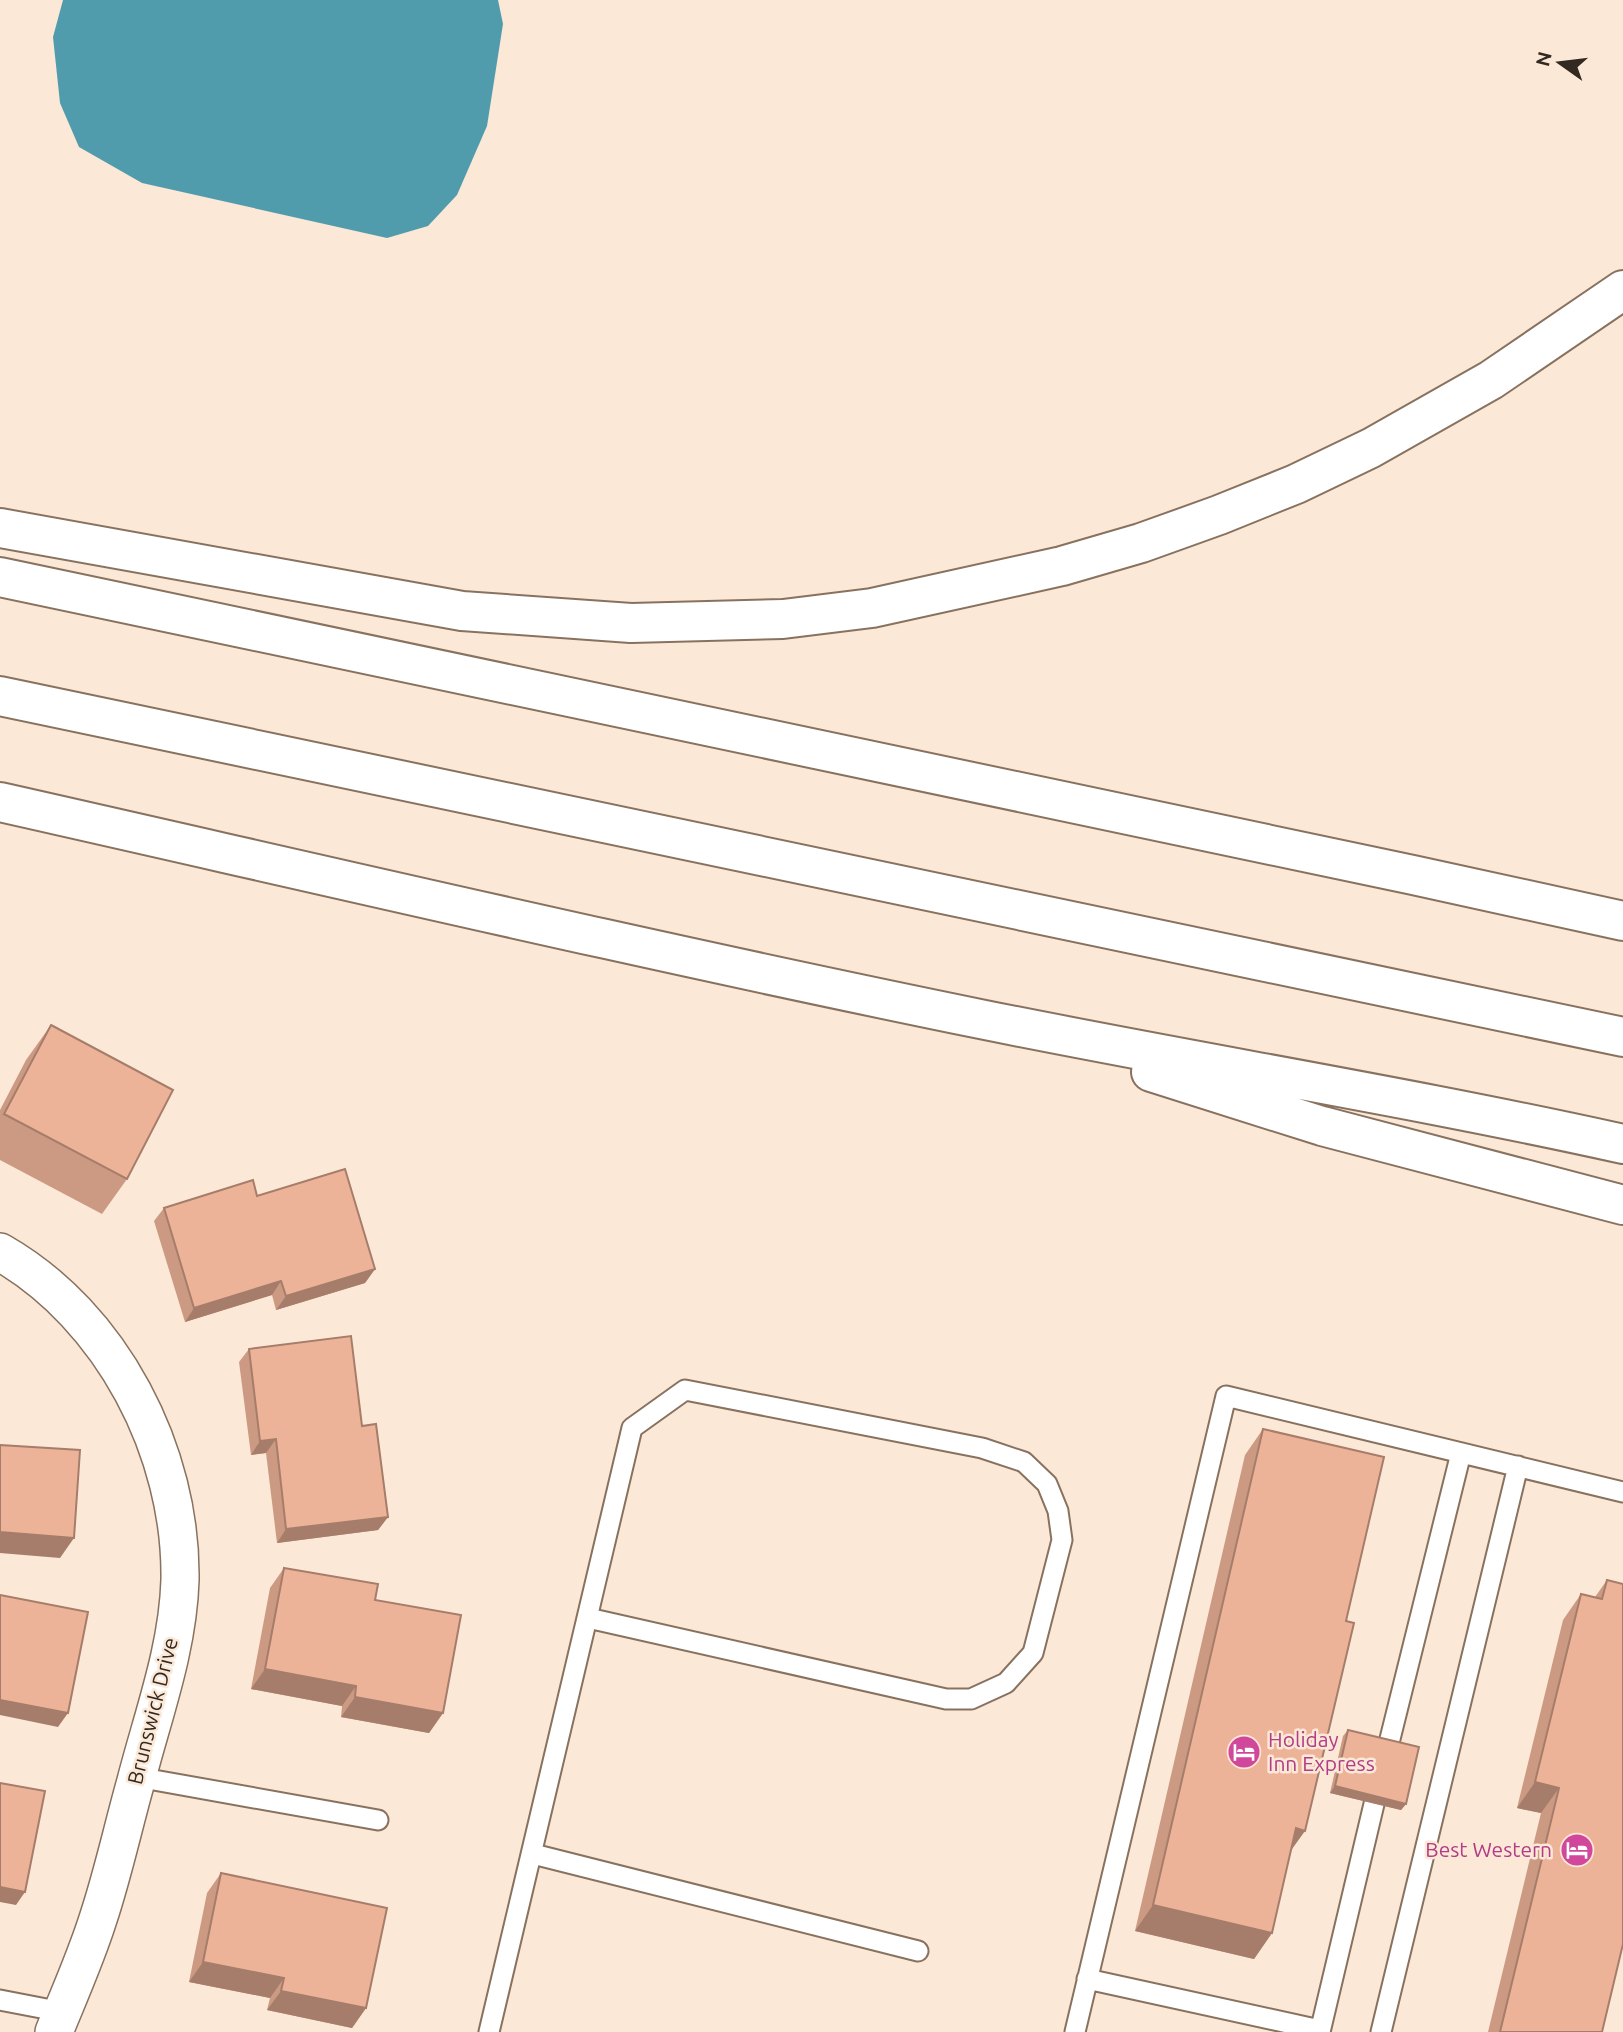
<svg xmlns="http://www.w3.org/2000/svg" width="1623" height="2032" font-family="Ubuntu,sans-serif">
<rect width="100%" height="100%" fill="#fce8d7"/>
<!-- water -->
<path fill="#519cac" d="M 63,0 L 498,0 L 503,24 L 487,126 L 457,195 L 428,226 L 387,238 L 142,183 L 79,147 L 60,103 L 53,37 Z"/>
<g fill="none" stroke-linecap="round" stroke-linejoin="round">
<defs>
<path id="lane" d="M 1388,1747 L 1461,1453
M 137,1777 L 378,1820
M 533,1854 L 918,1951
M 1087,1979 L 1320,2030
M 0,2000 L 62,2012
M 489,2032 L 632,1428 L 685,1390 L 982,1448 L 1024,1462 L 1047,1484 L 1058,1511 L 1062,1540 L 1033,1653 L 1006,1683 L 971,1699 L 946,1699 L 588,1618
M 1075,2032 L 1226,1396 L 1623,1492
M 1320,2032 L 1374,1804
M 1381,2032 L 1518,1466"/>
<path id="street" d="M 0,1252 C 112,1316 182,1452 180,1580 C 178,1649 153,1715 136,1781 C 123,1827 113,1874 98,1919 C 86,1957 69,1995 54,2032"/>
<path id="highway" d="M 0,528 L 462,611 L 631,623 L 783,619 L 872,608 L 1062,566 L 1141,543 L 1219,515 L 1296,484 L 1371,448 L 1491,380 L 1623,290
M 0,577 L 1413,875 L 1623,921
M 0,696 L 1623,1037
M 0,802 C 328,876 656,953 985,1020 C 1197,1063 1411,1097 1623,1144
M 1151,1072 L 1322,1126 L 1623,1205"/>
</defs>
<!-- lane casing -->
<use href="#lane" stroke="#88725f" stroke-width="23"/>
<!-- street casing -->
<use href="#street" stroke="#88725f" stroke-width="40"/>
<!-- highway casing -->
<use href="#highway" stroke="#88725f" stroke-width="42"/>
<!-- lane -->
<use href="#lane" stroke="#fff" stroke-width="19"/>
<!-- street -->
<use href="#street" stroke="#fff" stroke-width="37"/>
<!-- highway -->
<use href="#highway" stroke="#fff" stroke-width="38"/>
</g>
<!-- wall -->
<path fill="#cc9a83" d="M 51,1025 L 127,1179 L 102,1214 L 0,1160 L 0,1110 L 26,1060 Z
M 257,1196 L 375,1269 L 365,1283 L 276,1310 L 272,1295 L 185,1322 L 154,1221 L 164,1208 Z
M 249,1349 L 362,1426 L 388,1517 L 378,1530 L 277,1543 L 266,1453 L 251,1455 L 239,1362 Z
M 1263,1429 L 1291,1852 L 1272,1933 L 1254,1959 L 1135,1931 L 1245,1455 Z
M 284,1568 L 375,1600 L 443,1713 L 429,1733 L 341,1717 L 342,1706 L 251,1689 L 270,1588 Z
M 1607,1580 L 1602,2032 L 1488,2032 L 1541,1813 L 1517,1808 L 1563,1620 L 1581,1594 L 1595,1597 Z
M 1348,1730 L 1406,1804 L 1401,1810 L 1330,1793 L 1343,1736 Z
M 221,1873 L 366,2008 L 352,2028 L 267,2010 L 270,1998 L 189,1982 L 207,1893 Z"/>
<!-- shaded-wall -->
<path fill="#a67d6a" d="M 375,1269 L 365,1283 L 276,1310 L 286,1296 Z
M 281,1281 L 272,1295 L 185,1322 L 194,1308 Z
M 276,1439 L 266,1453 L 251,1455 L 260,1441 Z
M 388,1517 L 378,1530 L 277,1543 L 286,1529 Z
M 0,1532 L 74,1538 L 60,1558 L 0,1553 Z
M 265,1669 L 356,1686 L 342,1706 L 251,1689 Z
M 355,1697 L 443,1713 L 429,1733 L 341,1717 Z
M 0,1700 L 68,1713 L 58,1727 L 0,1715 Z
M 1535,1782 L 1559,1788 L 1541,1813 L 1517,1808 Z
M 1335,1786 L 1406,1804 L 1401,1810 L 1330,1793 Z
M 1296,1828 L 1305,1831 L 1287,1856 Z
M 0,1887 L 25,1892 L 16,1905 L 0,1902 Z
M 1153,1905 L 1272,1933 L 1254,1959 L 1135,1931 Z
M 203,1962 L 284,1978 L 270,1998 L 189,1982 Z
M 281,1991 L 366,2008 L 352,2028 L 267,2010 Z"/>
<!-- building -->
<path fill="#edb398" stroke="#a67d6a" stroke-width="2" d="M 51,1025 L 173,1090 L 127,1179 L 4,1114 Z
M 345,1169 L 375,1269 L 286,1296 L 281,1281 L 194,1308 L 164,1208 L 253,1180 L 257,1196 Z
M 351,1336 L 362,1426 L 376,1424 L 388,1517 L 286,1529 L 276,1439 L 260,1441 L 249,1349 Z
M 1263,1429 L 1384,1457 L 1346,1621 L 1354,1623 L 1305,1831 L 1296,1828 L 1272,1933 L 1153,1905 Z
M 0,1445 L 80,1450 L 74,1538 L 0,1532 Z
M 284,1568 L 378,1584 L 375,1600 L 461,1615 L 443,1713 L 355,1697 L 356,1686 L 265,1669 Z
M 1607,1580 L 1623,1584 L 1623,1944 L 1602,2032 L 1500,2032 L 1559,1788 L 1535,1782 L 1581,1594 L 1602,1599 Z
M 0,1595 L 88,1612 L 68,1713 L 0,1700 Z
M 1348,1730 L 1419,1747 L 1406,1804 L 1335,1786 Z
M 0,1783 L 45,1791 L 25,1892 L 0,1887 Z
M 221,1873 L 387,1908 L 366,2008 L 281,1991 L 284,1978 L 203,1962 Z"/>
<!-- icons -->
<defs>
<symbol id="hotel-disc" viewBox="-11 -11 22 22"><circle r="9.5" fill="#d1479c" stroke="#fce8d7"/><path d="M-6-4.5h1.5V1H6V5H4.5V3h-9V5H-6ZM-4 0a1.8 1.8 0 1 1 3.6 0ZM.5 0V-2.5h3Q6-2.5 6 0Z" fill="#fff"/></symbol>
</defs>
<g fill-rule="evenodd">
<use href="#hotel-disc" x="1225" y="1733" width="38" height="38"/>
<use href="#hotel-disc" x="1558" y="1831" width="38" height="38"/>
</g>
<g text-anchor="middle" stroke-width="5" stroke-linejoin="round" paint-order="stroke">
<!-- street labels -->
<g font-size="21" fill="#322920" stroke="#fce8d7">
<text transform="translate(153 1711) rotate(-76)" y="7">Brunswick Drive</text>
</g>
<!-- hotel labels -->
<g font-size="21" fill="#b23c85" stroke="#fce8d7" text-anchor="start">
<text x="1268" y="1747">Holiday<tspan x="1268" dy="24">Inn Express</tspan></text>
<text x="1552" y="1857" text-anchor="end">Best Western</text>
</g>
</g>
<!-- north arrow -->
<g transform="translate(1560 63) rotate(284)" stroke="#fce8d7" stroke-width="5" paint-order="stroke">
<path d="M0-5L12 26L0 18L-12 26Z" fill="#322920"/>
<text y="-10" font-size="19" font-weight="bold" text-anchor="middle" fill="#322920">N</text>
</g>
</svg>
